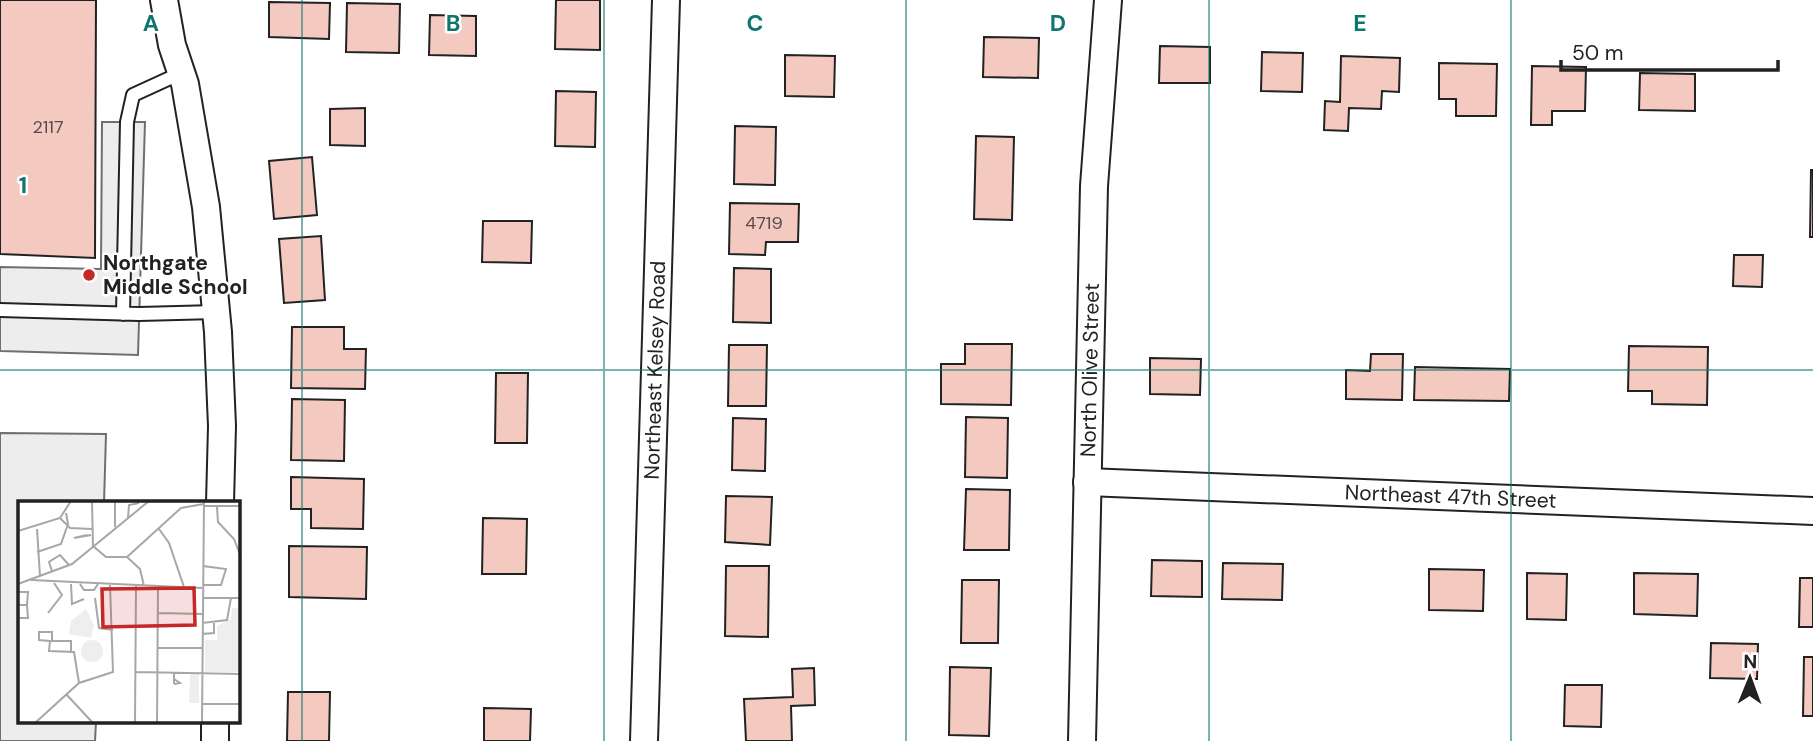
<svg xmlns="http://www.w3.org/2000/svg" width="1813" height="741" font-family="'DM Sans',sans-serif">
<rect width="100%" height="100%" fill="#fff"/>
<!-- parking -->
<path fill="#ededed" stroke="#6f6f6f" stroke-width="2" d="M 102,122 L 145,122 L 138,355 L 0,351 L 0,267 L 101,269 Z
M 0,433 L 106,434 L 104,503 L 19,503 L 19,722 L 96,722 L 95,741 L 0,741 Z"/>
<!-- building -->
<path fill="#f3c9c0" stroke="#222" stroke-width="2" d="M 0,0 L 96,0 L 95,258 L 0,254 Z
M 556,0 L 600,0 L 600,50 L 555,49 Z
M 269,2 L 330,3 L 329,39 L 269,37 Z
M 347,3 L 400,4 L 399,53 L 346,52 Z
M 430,15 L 476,16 L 476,56 L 429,55 Z
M 984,37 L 1039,38 L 1038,78 L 983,77 Z
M 1160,46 L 1210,47 L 1210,83 L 1159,83 Z
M 1262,52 L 1303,53 L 1302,92 L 1261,91 Z
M 785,55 L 835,56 L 834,97 L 785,96 Z
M 1341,56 L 1400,58 L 1399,92 L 1382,91 L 1381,109 L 1349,108 L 1348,131 L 1324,130 L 1325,101 L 1340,102 Z
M 1439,63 L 1497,64 L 1496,116 L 1456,116 L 1456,99 L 1439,99 Z
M 1532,66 L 1586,67 L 1585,111 L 1552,111 L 1552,125 L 1531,125 Z
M 1640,73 L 1695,74 L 1695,111 L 1639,110 Z
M 556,91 L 596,92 L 595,147 L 555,146 Z
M 365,108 L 365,146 L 330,145 L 330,109 Z
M 735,126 L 776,127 L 775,185 L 734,184 Z
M 976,136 L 1014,137 L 1012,220 L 974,219 Z
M 312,157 L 317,215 L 274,219 L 269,161 Z
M 1811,170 L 1813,170 L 1813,237 L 1810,237 Z
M 730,203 L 799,204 L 798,242 L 766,242 L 765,255 L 729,254 Z
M 483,221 L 532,221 L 531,263 L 482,262 Z
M 321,236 L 325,300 L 284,303 L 279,239 Z
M 1734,255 L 1763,255 L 1762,287 L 1733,286 Z
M 734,268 L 771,269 L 771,323 L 733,322 Z
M 292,327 L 344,327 L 344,349 L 366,349 L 365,389 L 291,388 Z
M 965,344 L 1012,344 L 1011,405 L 941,404 L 941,364 L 965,364 Z
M 729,345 L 767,345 L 766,406 L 728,406 Z
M 1629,346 L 1708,347 L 1707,405 L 1652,404 L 1652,391 L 1628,391 Z
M 1371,354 L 1403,354 L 1402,400 L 1346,399 L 1346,370 L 1370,371 Z
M 1150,358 L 1201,359 L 1200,395 L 1150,394 Z
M 1415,367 L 1510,369 L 1509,401 L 1414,400 Z
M 496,373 L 528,373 L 527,443 L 495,443 Z
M 292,399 L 345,400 L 344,461 L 291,460 Z
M 966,417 L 1008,418 L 1007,478 L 965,477 Z
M 733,418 L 766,419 L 765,471 L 732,470 Z
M 291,477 L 364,479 L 363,529 L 311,528 L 311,509 L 291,509 Z
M 966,489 L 1010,490 L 1009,550 L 964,550 Z
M 726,496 L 772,497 L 770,545 L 725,542 Z
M 483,518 L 527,519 L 526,574 L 482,574 Z
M 289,546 L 367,547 L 366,599 L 289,597 Z
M 1152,560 L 1202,561 L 1202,597 L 1151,596 Z
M 1223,563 L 1283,564 L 1282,600 L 1222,599 Z
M 726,566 L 769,566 L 768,637 L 725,636 Z
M 1429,569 L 1484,570 L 1483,611 L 1429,610 Z
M 1527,573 L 1567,574 L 1566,620 L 1527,619 Z
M 1634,573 L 1698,574 L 1697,616 L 1634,614 Z
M 1800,578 L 1813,578 L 1813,627 L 1799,627 Z
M 962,580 L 999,580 L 998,643 L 961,643 Z
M 1711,643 L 1758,644 L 1757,679 L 1710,678 Z
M 1804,657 L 1813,657 L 1813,716 L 1803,716 Z
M 950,667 L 991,668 L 989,736 L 949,735 Z
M 814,668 L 815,705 L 791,706 L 792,741 L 746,741 L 744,699 L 793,697 L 792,669 Z
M 1565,685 L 1602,685 L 1601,727 L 1564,726 Z
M 288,692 L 330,692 L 329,741 L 287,741 Z
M 484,708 L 531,709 L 530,741 L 484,741 Z"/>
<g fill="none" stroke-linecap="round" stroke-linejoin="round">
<defs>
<path id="service" d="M 0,310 L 139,314 L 216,312
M 123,314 L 127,122 L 133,95 L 181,73"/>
<g id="minor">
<path d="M 164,0 L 172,45 L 185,84 L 206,207 L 218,332 L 222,426 L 220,503"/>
<path id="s1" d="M 1087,482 L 1813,511"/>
<path d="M 215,741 L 215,722"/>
<path id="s2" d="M 644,741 L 666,0"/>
<path id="s3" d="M 1082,741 L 1094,186 L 1108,0"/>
</g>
</defs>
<!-- service casing -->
<use href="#service" stroke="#222" stroke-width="16"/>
<!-- minor casing -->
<use href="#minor" stroke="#222" stroke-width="30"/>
<!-- service -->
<use href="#service" stroke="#fff" stroke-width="12"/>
<!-- minor -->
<use href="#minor" stroke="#fff" stroke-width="26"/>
</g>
<!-- grid -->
<path fill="none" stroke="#0f766e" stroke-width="2" stroke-opacity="0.55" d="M 302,0 L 302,741M 604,0 L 604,741M 906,0 L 906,741M 1209,0 L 1209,741M 1511,0 L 1511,741M 0,370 L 1813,370"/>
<!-- markers -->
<circle fill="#c62828" stroke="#fff" stroke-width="2.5" cx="89" cy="275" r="7"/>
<g text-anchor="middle" stroke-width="5" stroke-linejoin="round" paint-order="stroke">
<!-- number labels -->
<g font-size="18" fill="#564c4a">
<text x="48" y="133">2117</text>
<text x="764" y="229">4719</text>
</g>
<!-- poi labels -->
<g font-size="21" font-weight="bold" fill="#222" stroke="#fff" text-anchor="start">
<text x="103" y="270">Northgate<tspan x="103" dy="24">Middle School</tspan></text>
</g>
<!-- street labels -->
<g font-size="21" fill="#222" stroke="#fff">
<text dy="7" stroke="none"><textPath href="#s2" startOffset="371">Northeast Kelsey Road</textPath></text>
<text dy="7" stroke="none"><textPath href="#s3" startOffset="371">North Olive Street</textPath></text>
<text dy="7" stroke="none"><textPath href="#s1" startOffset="364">Northeast 47th Street</textPath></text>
</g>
</g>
<!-- overview -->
<g transform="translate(18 501)">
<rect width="222" height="222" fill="#fff"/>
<path d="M 214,107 L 222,107 L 222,171 L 187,171 L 187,139 L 199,139 L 199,125 L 213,118 ZM 68,108 L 76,124 L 73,137 L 51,133 L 53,120 ZM63 150a11 11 0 1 1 22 0a11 11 0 1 1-22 0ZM 172,173 L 181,173 L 181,202 L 171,202 Z" fill="#eee"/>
<path fill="none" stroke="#a7a7a7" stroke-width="2" d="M 74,0 L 75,45 L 88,56 L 109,56 L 122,68 L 126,85M 97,0 L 97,26M 186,5 L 223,5M 199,6 L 200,21 L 216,38 L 223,56M 42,17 L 52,27 L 74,28M 110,17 L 111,4 L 121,2M 19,28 L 22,75M 141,28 L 151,42 L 166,86M 0,30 L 42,17 L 53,0M 69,34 L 56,37 L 73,34M 19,51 L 43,43 L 50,23 L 48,12M 109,56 L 163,7 L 186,3M 185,65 L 208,68 L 203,84 L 186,84M 34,70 L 31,61 L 42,54 L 51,64M 13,79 L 184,87M 0,83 L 54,63 L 131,0M 53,83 L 54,103 L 66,98M 62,83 L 66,89 L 76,89 L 80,83M 0,91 L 10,91 L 9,104 L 0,104M 77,97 L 81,127 L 95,129M 185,97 L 223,97M 30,112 L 44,94 L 36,82M 140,112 L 184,113M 0,117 L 10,117 L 9,104M 184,122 L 209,119 L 213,97M 184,133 L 196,132 L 196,122M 32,140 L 21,139 L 21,131 L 34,131 L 34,140M 140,147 L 184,147M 53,151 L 53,140 L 32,140 L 31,150 L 56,151 L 61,182M 117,171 L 223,173M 156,172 L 156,182 L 157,183 L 162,182 L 156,178M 48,193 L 75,222M 184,203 L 223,203M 17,222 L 61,182 L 95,171 L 92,84M 117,222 L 118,84M 139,222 L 140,85M 184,222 L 186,0"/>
<path fill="#c62828" fill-opacity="0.15" stroke="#c62828" stroke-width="3.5" d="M 176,87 L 177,124 L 85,126 L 84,88 Z"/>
<rect width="222" height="222" fill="none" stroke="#222" stroke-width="3.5"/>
</g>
<g font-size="23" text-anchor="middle" font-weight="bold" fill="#0f766e" stroke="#fff" stroke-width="5" stroke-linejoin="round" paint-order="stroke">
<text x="151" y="31">A</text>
<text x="453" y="31">B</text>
<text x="755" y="31">C</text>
<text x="1058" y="31">D</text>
<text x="1360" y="31">E</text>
<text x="23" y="193">1</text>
</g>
<!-- north arrow -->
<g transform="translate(1750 678) rotate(1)" stroke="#ffffff" stroke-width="5" paint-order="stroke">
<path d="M0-5L12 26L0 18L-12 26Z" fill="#222222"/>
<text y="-10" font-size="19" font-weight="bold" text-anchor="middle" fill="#222222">N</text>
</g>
<!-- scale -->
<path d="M1561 60v10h217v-10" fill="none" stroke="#222222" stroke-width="3.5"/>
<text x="1572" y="60" font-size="21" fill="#222222" stroke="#ffffff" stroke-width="5" paint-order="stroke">50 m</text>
</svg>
